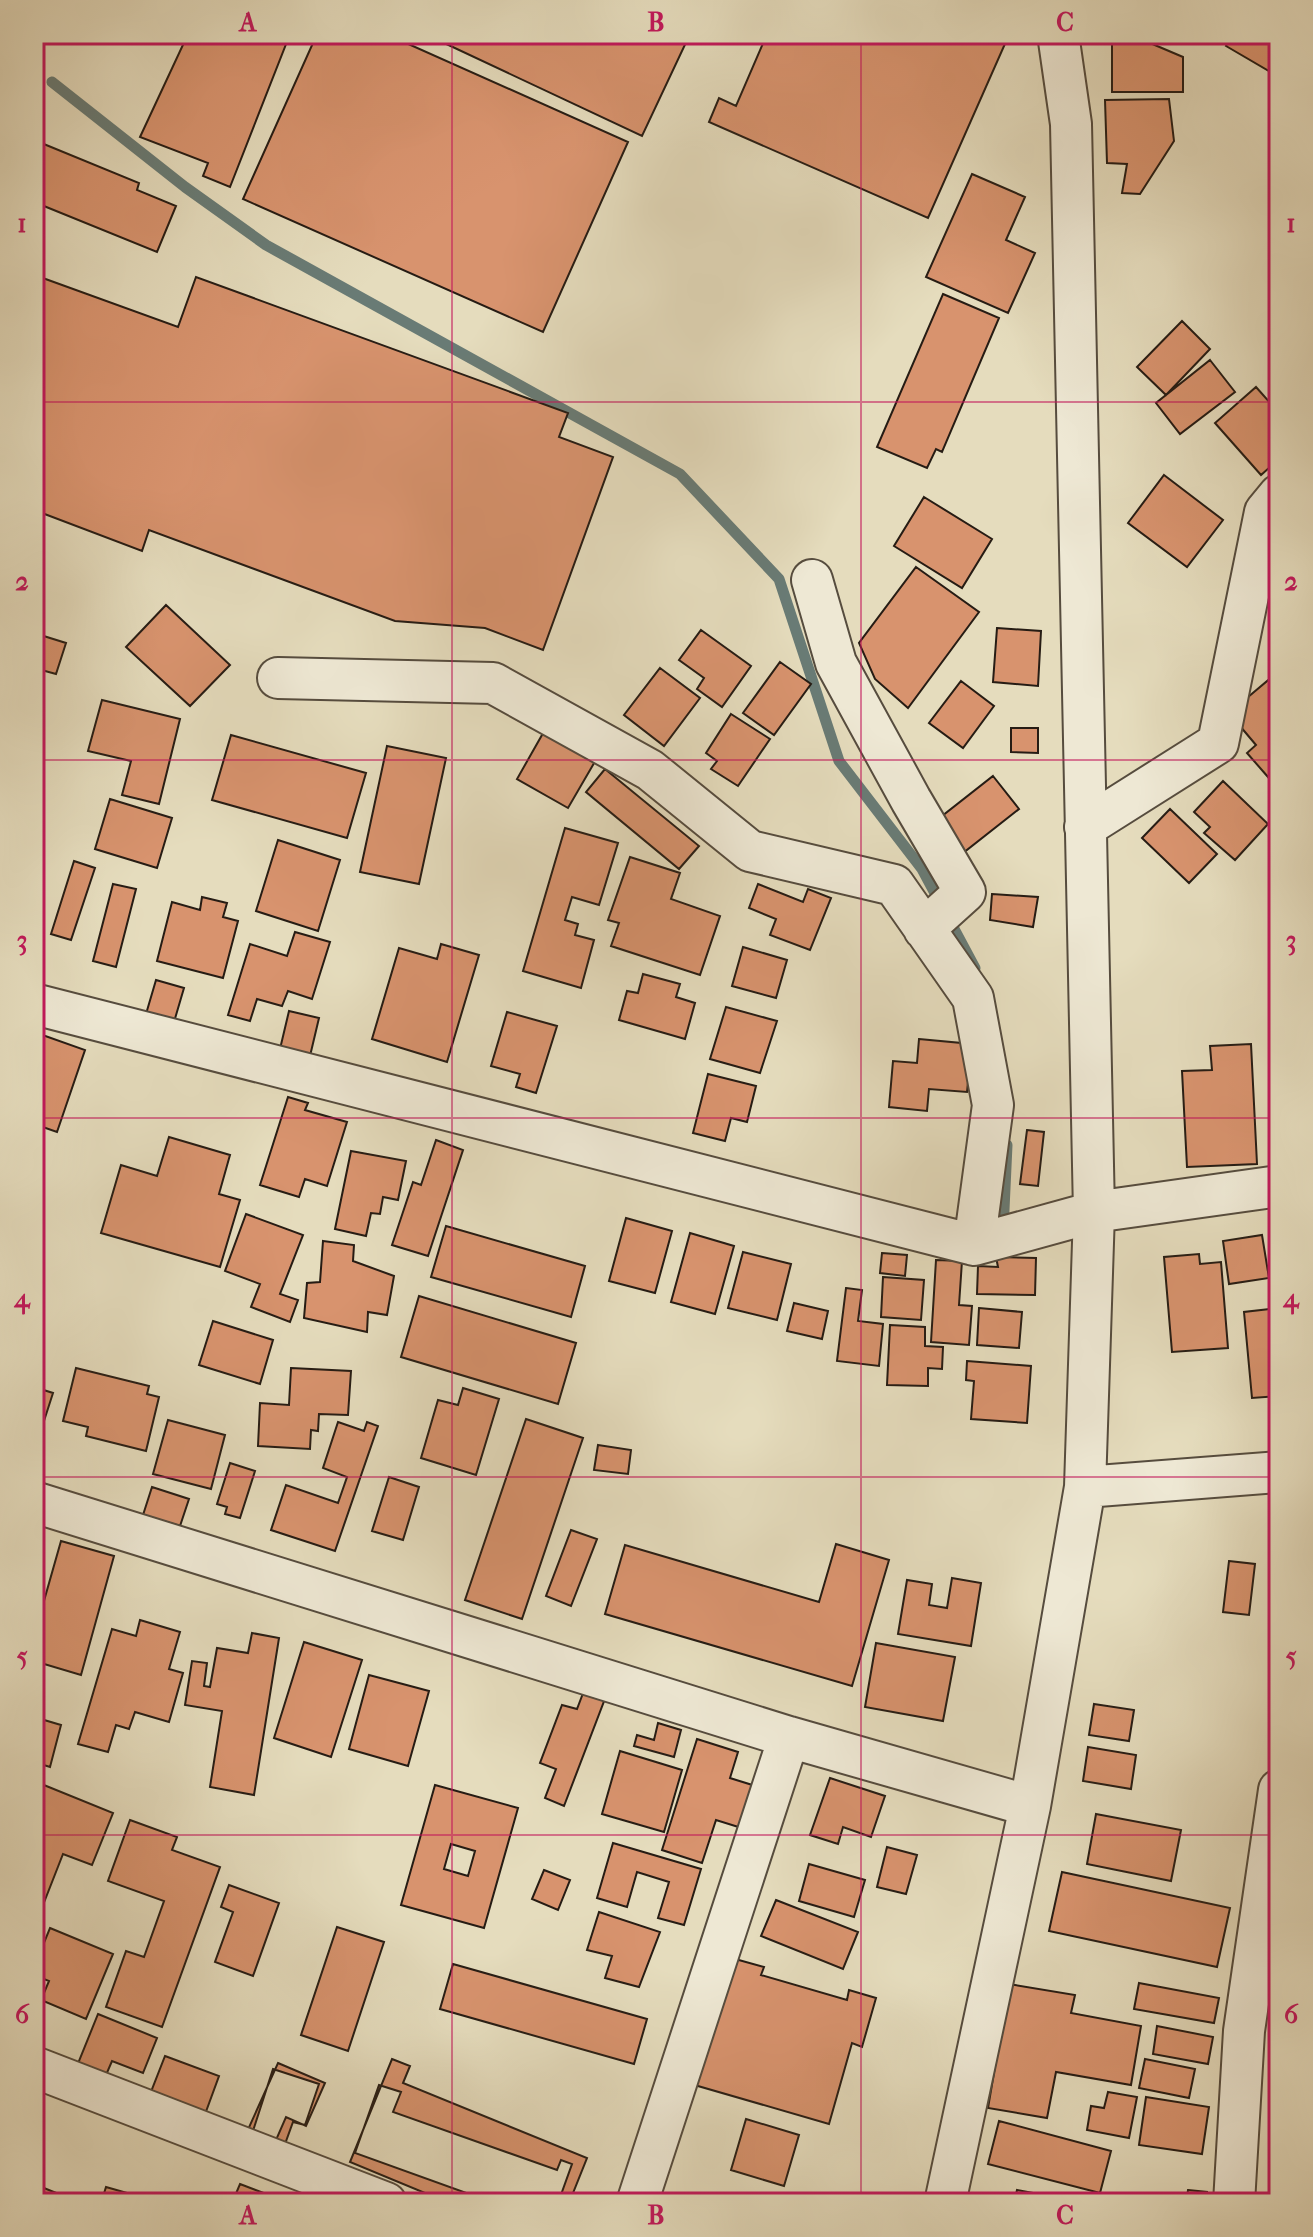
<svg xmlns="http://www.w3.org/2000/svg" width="1313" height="2237" font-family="'IM FELL French Canon',serif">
<rect width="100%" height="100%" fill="#e5dcbd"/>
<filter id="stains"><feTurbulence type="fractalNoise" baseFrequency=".0025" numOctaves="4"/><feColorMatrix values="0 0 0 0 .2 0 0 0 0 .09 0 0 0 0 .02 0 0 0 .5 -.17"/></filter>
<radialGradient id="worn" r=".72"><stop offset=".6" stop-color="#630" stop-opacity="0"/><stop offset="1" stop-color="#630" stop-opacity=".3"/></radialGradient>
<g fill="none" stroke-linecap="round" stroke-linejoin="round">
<!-- stream -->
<path stroke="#697b75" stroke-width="11" d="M 52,82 L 185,187 L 266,245 L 680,474 L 779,579 L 839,761 L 922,869 L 975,968
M 1003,1231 L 1007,1145"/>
</g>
<!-- building -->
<path fill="#d8936e" stroke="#261c14" stroke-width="2" fill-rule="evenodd" d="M 188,34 L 290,34 L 230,187 L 203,176 L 208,163 L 140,137 Z
M 317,34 L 386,34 L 628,142 L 543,332 L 243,199 Z
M 425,34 L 690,34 L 642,136 Z
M 767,34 L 1001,34 L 1008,37 L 928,218 L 709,122 L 719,98 L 736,106 Z
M 1233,34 L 1279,34 L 1279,77 L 1226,46 Z
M 1143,40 L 1183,57 L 1183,92 L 1112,92 L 1112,41 Z
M 1169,99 L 1174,141 L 1140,194 L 1122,193 L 1127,164 L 1107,163 L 1105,100 Z
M 34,140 L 139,183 L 137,190 L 176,206 L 157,252 L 34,202 Z
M 972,174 L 1025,197 L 1006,240 L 1035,253 L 1008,313 L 926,277 Z
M 40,277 L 178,327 L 196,277 L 568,413 L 559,437 L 613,457 L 543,650 L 485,628 L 395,621 L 149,530 L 142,551 L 34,510 L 34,294 Z
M 943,294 L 999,318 L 942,452 L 936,449 L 927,468 L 877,447 Z
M 1182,321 L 1210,349 L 1166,395 L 1137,367 Z
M 1210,360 L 1235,392 L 1180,434 L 1156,403 Z
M 1256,387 L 1279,413 L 1279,459 L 1261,475 L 1215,423 Z
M 1164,475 L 1223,520 L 1187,567 L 1128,523 Z
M 924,497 L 992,539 L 962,588 L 894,546 Z
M 916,567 L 979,612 L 908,708 L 875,679 L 859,643 Z
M 166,605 L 230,665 L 190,706 L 126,647 Z
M 997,628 L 1041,631 L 1038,686 L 993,682 Z
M 701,630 L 751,666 L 722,707 L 697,689 L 704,678 L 679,660 Z
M 34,633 L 66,643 L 56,674 L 34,668 Z
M 780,662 L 811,684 L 774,735 L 743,713 Z
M 660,668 L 700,698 L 664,746 L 624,715 Z
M 1279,671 L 1279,768 L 1268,777 L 1247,753 L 1256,745 L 1229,713 Z
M 961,681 L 994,706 L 963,748 L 929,723 Z
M 102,700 L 180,719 L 159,804 L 122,795 L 131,761 L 88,751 Z
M 731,714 L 770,739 L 738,786 L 711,769 L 717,761 L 706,753 Z
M 546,728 L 597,758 L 568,808 L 517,779 Z
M 1011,728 L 1038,728 L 1038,753 L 1011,752 Z
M 231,735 L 366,773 L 347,838 L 212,800 Z
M 387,746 L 446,758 L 419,884 L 360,872 Z
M 605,769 L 699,846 L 679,869 L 586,792 Z
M 993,776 L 1019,809 L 963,853 L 937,820 Z
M 1223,781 L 1268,824 L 1235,860 L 1204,833 L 1210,827 L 1194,812 Z
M 110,799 L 172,818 L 157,868 L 95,849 Z
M 1170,809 L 1217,854 L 1189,883 L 1142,838 Z
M 565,828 L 618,843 L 599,905 L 572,897 L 565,920 L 578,924 L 575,935 L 594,940 L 581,988 L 523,971 Z
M 278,840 L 340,860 L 318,931 L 256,911 Z
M 630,857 L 680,873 L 671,899 L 720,916 L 700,975 L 611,946 L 619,923 L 608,920 Z
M 74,861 L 95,868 L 71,940 L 51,934 Z
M 113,884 L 136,889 L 116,967 L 93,961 Z
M 758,884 L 803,902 L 808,889 L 831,898 L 810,950 L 770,935 L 776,919 L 749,908 Z
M 992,894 L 1038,897 L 1033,927 L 990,920 Z
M 202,897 L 227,903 L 223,917 L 238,921 L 223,978 L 157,961 L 172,902 L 200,910 Z
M 295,932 L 330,942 L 312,999 L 288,991 L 282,1006 L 257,999 L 250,1021 L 228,1015 L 250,944 L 287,956 Z
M 441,944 L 479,955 L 447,1062 L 372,1039 L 399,948 L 437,959 Z
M 743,947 L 787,960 L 776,998 L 732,986 Z
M 643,974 L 680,984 L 676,997 L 695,1003 L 685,1039 L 619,1020 L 627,991 L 638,993 Z
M 156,980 L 184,988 L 174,1022 L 146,1014 Z
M 726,1007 L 777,1021 L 760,1073 L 710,1059 Z
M 289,1011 L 319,1018 L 310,1056 L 280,1049 Z
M 507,1012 L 557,1026 L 536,1093 L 516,1087 L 520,1074 L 491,1066 Z
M 34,1032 L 85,1050 L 57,1132 L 34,1124 Z
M 919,1039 L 972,1044 L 967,1092 L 929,1089 L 927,1111 L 889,1107 L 893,1061 L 917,1063 Z
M 1251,1044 L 1257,1164 L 1187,1167 L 1182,1071 L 1212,1070 L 1210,1046 Z
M 708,1074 L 756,1086 L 747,1122 L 731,1118 L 725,1141 L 693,1133 Z
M 288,1097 L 308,1103 L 305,1110 L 347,1122 L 327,1186 L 305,1179 L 299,1197 L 260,1185 Z
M 1027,1130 L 1044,1132 L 1038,1186 L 1020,1184 Z
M 169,1137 L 230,1155 L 219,1194 L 240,1200 L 220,1267 L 101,1233 L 121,1165 L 157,1176 Z
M 436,1140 L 463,1150 L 428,1256 L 392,1245 L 413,1182 L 421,1185 Z
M 351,1151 L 406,1161 L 398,1200 L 383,1197 L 380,1214 L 371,1213 L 366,1236 L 335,1229 Z
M 246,1214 L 303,1235 L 280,1294 L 298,1300 L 290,1322 L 251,1307 L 260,1284 L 225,1271 Z
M 626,1218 L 672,1231 L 655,1293 L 609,1281 Z
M 446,1226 L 585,1266 L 571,1317 L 431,1277 Z
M 690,1233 L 734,1246 L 715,1314 L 671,1302 Z
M 1262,1235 L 1269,1278 L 1229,1284 L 1223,1241 Z
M 323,1241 L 354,1245 L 353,1261 L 394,1276 L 387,1315 L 368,1312 L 367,1332 L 304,1318 L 307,1283 L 320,1282 Z
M 743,1252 L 791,1264 L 777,1320 L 728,1308 Z
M 882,1253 L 907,1255 L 905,1276 L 880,1273 Z
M 1199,1254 L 1200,1264 L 1221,1262 L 1228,1348 L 1172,1352 L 1164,1257 Z
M 996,1257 L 1036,1258 L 1035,1295 L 977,1294 L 978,1266 L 998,1267 Z
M 936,1260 L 962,1261 L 959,1305 L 972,1306 L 969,1345 L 931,1342 Z
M 883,1277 L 924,1280 L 921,1320 L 881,1317 Z
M 846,1288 L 862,1290 L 858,1321 L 883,1324 L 879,1366 L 837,1361 Z
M 419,1296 L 576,1343 L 558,1404 L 401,1357 Z
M 794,1303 L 828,1311 L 822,1339 L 787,1331 Z
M 979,1308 L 1022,1312 L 1019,1348 L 977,1345 Z
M 1279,1308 L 1279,1396 L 1252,1398 L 1244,1312 Z
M 213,1321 L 273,1340 L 260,1384 L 199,1365 Z
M 890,1325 L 925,1327 L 925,1346 L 943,1347 L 942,1369 L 928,1368 L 928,1386 L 887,1385 Z
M 967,1361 L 1031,1366 L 1027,1423 L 971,1419 L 974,1381 L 966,1380 Z
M 76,1368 L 149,1386 L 147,1394 L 159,1397 L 146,1451 L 86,1436 L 88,1427 L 63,1421 Z
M 291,1368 L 351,1371 L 348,1415 L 319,1414 L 318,1431 L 311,1430 L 310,1449 L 258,1446 L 260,1403 L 289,1405 Z
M 34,1387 L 53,1393 L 43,1424 L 34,1421 Z
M 463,1388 L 499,1399 L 476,1475 L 421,1458 L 438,1400 L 458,1405 Z
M 526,1419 L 583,1438 L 522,1619 L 465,1600 Z
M 168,1420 L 225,1435 L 211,1489 L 153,1474 Z
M 338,1422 L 364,1431 L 367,1422 L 378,1426 L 335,1551 L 271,1530 L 286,1485 L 338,1503 L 347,1477 L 323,1468 Z
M 598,1445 L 631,1450 L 628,1474 L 594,1470 Z
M 230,1463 L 255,1471 L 240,1518 L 225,1514 L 227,1507 L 217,1504 Z
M 389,1477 L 419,1487 L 403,1540 L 372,1531 Z
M 152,1487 L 189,1499 L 180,1526 L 143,1515 Z
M 571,1530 L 597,1539 L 571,1606 L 546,1596 Z
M 61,1541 L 114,1556 L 81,1675 L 34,1661 L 34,1636 Z
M 836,1544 L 889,1560 L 852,1686 L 605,1614 L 625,1545 L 819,1602 Z
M 1229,1561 L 1255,1564 L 1249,1615 L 1223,1612 Z
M 952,1578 L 981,1583 L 971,1646 L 898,1634 L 907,1580 L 932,1584 L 929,1605 L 947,1608 Z
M 140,1620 L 180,1632 L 169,1669 L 183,1673 L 169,1722 L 135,1712 L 129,1729 L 116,1725 L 108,1752 L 78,1744 L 112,1629 L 136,1636 Z
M 252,1633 L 279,1638 L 254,1795 L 210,1787 L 222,1711 L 185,1705 L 192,1661 L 207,1663 L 204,1686 L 210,1687 L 217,1648 L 248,1653 Z
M 304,1642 L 362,1660 L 331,1757 L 274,1738 Z
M 876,1643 L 955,1657 L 943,1721 L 865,1707 Z
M 369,1675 L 429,1691 L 408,1766 L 349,1749 Z
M 585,1688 L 606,1696 L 564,1806 L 545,1798 L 556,1769 L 540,1763 L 562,1705 L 577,1709 Z
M 1094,1704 L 1134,1710 L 1129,1741 L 1089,1735 Z
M 34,1717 L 61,1725 L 50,1767 L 34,1762 Z
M 658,1723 L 681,1730 L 674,1757 L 634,1746 L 637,1735 L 654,1740 Z
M 697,1739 L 738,1752 L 730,1778 L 762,1788 L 748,1830 L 716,1820 L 702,1863 L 662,1850 Z
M 1088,1747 L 1136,1755 L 1131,1789 L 1083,1781 Z
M 620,1751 L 682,1770 L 664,1832 L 602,1814 Z
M 830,1778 L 885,1796 L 871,1837 L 843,1827 L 838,1844 L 810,1835 Z
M 34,1781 L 113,1813 L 92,1865 L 63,1854 L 43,1905 L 35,1902 L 34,1904 Z
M 435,1785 L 518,1808 L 484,1928 L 401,1905 ZM 451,1844 L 475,1851 L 468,1876 L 444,1869 Z
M 1096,1814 L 1181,1830 L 1171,1881 L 1087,1864 Z
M 130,1820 L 177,1837 L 172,1850 L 220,1867 L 162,2027 L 106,2007 L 126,1951 L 144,1957 L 164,1901 L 108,1881 Z
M 613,1843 L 701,1869 L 684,1925 L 658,1918 L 669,1882 L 637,1872 L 627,1907 L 597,1898 Z
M 887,1847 L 917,1855 L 906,1894 L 877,1887 Z
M 809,1864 L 865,1880 L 854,1917 L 799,1901 Z
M 544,1870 L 570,1880 L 558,1910 L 532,1899 Z
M 1062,1872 L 1230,1908 L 1217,1967 L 1049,1931 Z
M 229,1885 L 279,1903 L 253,1976 L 215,1962 L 233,1912 L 221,1907 Z
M 776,1900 L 858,1932 L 843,1969 L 761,1936 Z
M 599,1912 L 660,1932 L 639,1987 L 605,1978 L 612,1956 L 587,1950 Z
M 337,1927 L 384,1942 L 348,2051 L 301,2035 Z
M 50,1928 L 113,1954 L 86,2019 L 41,2000 L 49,1981 L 34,1975 L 34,1967 Z
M 728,1957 L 764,1967 L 761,1975 L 847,2000 L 849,1990 L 876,1998 L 862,2047 L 852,2043 L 829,2124 L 691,2084 Z
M 453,1964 L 647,2019 L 634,2064 L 440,2009 Z
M 1139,1983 L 1219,1998 L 1214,2023 L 1134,2009 Z
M 1009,1984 L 1075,1995 L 1071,2013 L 1141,2026 L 1131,2085 L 1056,2072 L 1047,2118 L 988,2108 Z
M 98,2014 L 157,2038 L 143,2073 L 112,2061 L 103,2082 L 75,2071 Z
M 1157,2026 L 1213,2037 L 1208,2064 L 1153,2054 Z
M 165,2056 L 219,2076 L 204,2117 L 149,2097 Z
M 392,2059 L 410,2066 L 403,2083 L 587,2158 L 569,2203 L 449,2203 L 350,2162 Z
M 1145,2059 L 1195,2069 L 1189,2098 L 1139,2088 Z
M 278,2063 L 325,2083 L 306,2126 L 286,2117 L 273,2147 L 246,2134 Z
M 273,2069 L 319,2084 L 305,2125 L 293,2122 L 285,2144 L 252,2134 Z
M 379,2085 L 401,2092 L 393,2112 L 557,2170 L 561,2160 L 572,2164 L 558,2203 L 494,2203 L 355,2153 Z
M 1108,2092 L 1137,2097 L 1129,2138 L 1087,2130 L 1091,2106 L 1104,2108 Z
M 1146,2097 L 1209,2107 L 1202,2154 L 1139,2145 Z
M 746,2119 L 799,2135 L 784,2186 L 731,2170 Z
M 999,2121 L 1111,2151 L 1100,2193 L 988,2164 Z
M 34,2184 L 81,2203 L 34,2203 Z
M 240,2184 L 290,2203 L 232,2203 Z
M 106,2187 L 162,2203 L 101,2203 Z
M 1017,2190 L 1087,2203 L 1014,2203 Z
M 1188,2190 L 1207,2192 L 1206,2203 L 1186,2203 Z
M 251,2193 L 273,2202 L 272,2203 L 246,2203 Z"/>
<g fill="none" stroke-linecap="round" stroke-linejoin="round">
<defs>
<path id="minor" d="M 812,580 L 836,663 L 911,800 L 965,892 L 924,929
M 278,678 L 493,683 L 650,770 L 750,851 L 894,885 L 973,998 L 993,1105 L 974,1245
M 1085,827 L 1218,743 L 1265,512 L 1279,495
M 34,1004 L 974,1245 L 1094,1212 L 1279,1186
M 1085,1487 L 1279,1472
M 34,1502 L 789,1737 L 1030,1806
M 34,2067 L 386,2203
M 637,2203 L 789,1737
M 945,2203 L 1030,1806 L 1085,1487 L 1094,1212 L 1071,124 L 1058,34
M 1234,2203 L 1244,2031 L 1279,1790"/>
</defs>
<!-- minor casing -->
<use href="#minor" stroke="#564c3e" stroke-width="44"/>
<!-- minor -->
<use href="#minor" stroke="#eee8d4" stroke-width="40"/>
</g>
<!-- grid -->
<path fill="none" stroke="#c2185b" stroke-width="2" stroke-opacity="0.55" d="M 452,34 L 452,2203M 861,34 L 861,2203M 34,402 L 1279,402M 34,760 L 1279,760M 34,1118 L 1279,1118M 34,1477 L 1279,1477M 34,1835 L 1279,1835"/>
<!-- margin -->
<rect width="1313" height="2237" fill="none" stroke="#e5dcbd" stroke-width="88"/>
<rect x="44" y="44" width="1225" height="2149" fill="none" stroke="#c2185b" stroke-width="3"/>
<g font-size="26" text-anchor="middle" font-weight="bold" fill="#c2185b">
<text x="248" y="31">A</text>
<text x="656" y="31">B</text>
<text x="1065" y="31">C</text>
<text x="22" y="232">1</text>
<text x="1291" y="232">1</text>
<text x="22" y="590">2</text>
<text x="1291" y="590">2</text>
<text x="22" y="949">3</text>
<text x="1291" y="949">3</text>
<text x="22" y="1307">4</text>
<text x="1291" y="1307">4</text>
<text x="22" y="1665">5</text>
<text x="1291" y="1665">5</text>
<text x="22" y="2023">6</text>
<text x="1291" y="2023">6</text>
<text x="248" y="2224">A</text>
<text x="656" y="2224">B</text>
<text x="1065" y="2224">C</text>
</g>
<rect width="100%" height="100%" filter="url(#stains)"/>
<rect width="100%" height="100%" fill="url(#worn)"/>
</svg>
